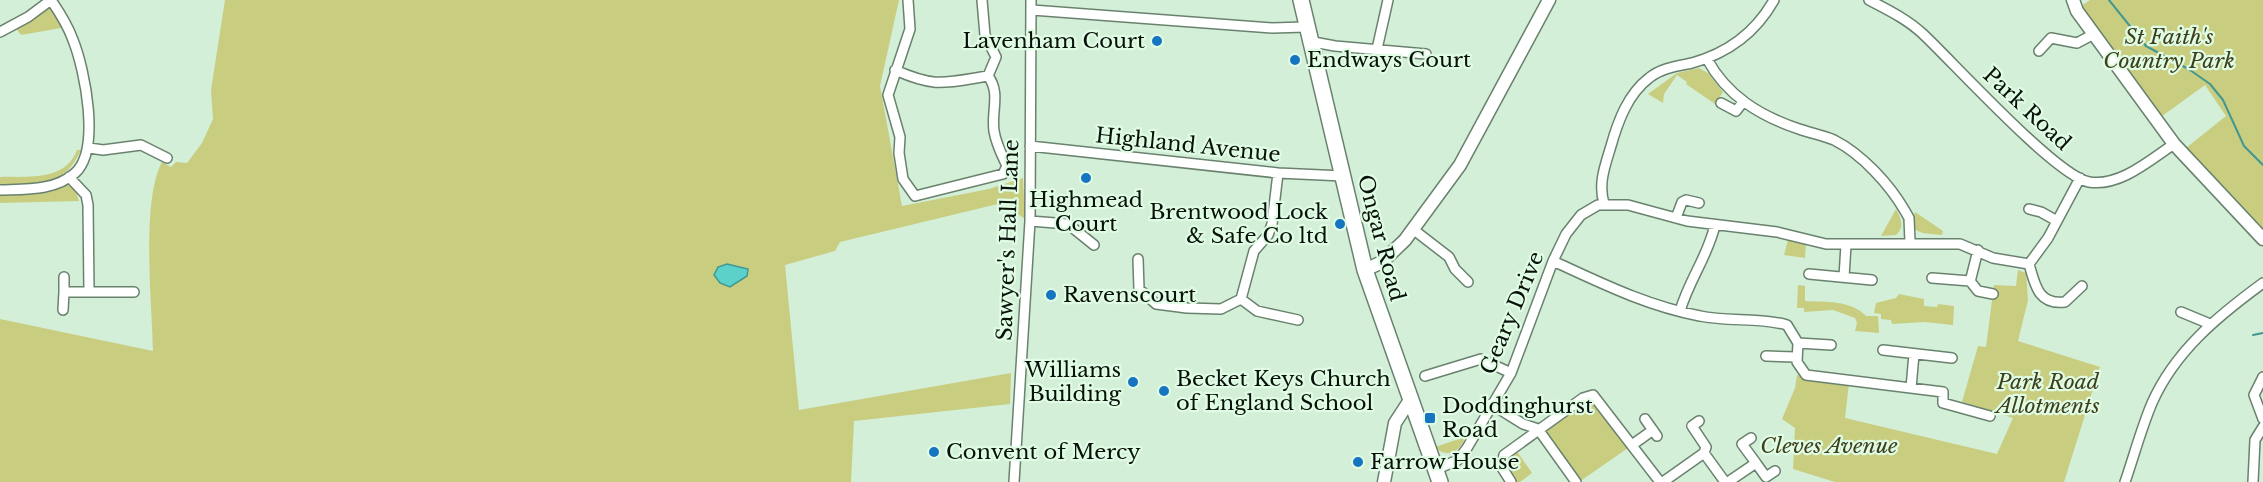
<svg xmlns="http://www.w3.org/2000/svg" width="2263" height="482" font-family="'Libre Baskerville',serif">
<rect width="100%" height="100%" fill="#d3efd8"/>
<!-- green -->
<path fill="#c9cd80" d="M 51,0 L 67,27 L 21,35 L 14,26 Z
M 225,0 L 899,0 L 880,86 L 902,206 L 989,189 L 1023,178 L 1025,219 L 1002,203 L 840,242 L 835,251 L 785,265 L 799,410 L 1011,373 L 1010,404 L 854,421 L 851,482 L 0,482 L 0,319 L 153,351 C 152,304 141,201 162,162 L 171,167 L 176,162 L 187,163 L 202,143 L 213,119 L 211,90 Z
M 2090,0 L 2263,0 L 2263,239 L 2181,152 L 2226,116 L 2205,85 L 2158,119 L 2080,7 Z
M 1699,68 L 1708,73 L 1723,92 L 1715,104 L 1686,84 L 1687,82 L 1677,75 L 1664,94 L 1663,103 L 1648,94 L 1677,73 Z
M 77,150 L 81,150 C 63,189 37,185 0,186 L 0,177 C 27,176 65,182 77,150 Z
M 67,185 L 75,189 L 79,201 L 0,203 L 0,193 L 46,193 Z
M 1896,209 C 1901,218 1905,227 1896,235 L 1881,236 Z
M 1915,212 L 1943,231 L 1942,235 C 1926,233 1905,235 1915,212 Z
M 1788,240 L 1806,244 L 1805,258 L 1784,255 Z
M 2018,270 L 2026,273 L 2028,300 L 2018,341 L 2100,367 L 2064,482 L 1835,482 L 1793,469 L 1795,428 L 1782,419 L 1795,388 L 1797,375 L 1849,383 L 1845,418 L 1997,454 L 2013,418 L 1962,402 L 1978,346 L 1986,347 L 1994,285 L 2016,286 Z
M 1798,285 L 1805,286 L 1805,301 C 1825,302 1851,300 1866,316 L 1878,316 L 1879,333 L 1855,331 L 1857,323 L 1855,318 L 1833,310 L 1804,312 L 1804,308 L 1797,308 Z
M 1899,294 L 1924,299 L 1924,306 L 1937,307 L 1938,304 L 1954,306 L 1953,325 L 1925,322 L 1892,324 L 1891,320 L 1881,319 L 1881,314 L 1874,313 L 1876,303 L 1896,298 Z
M 1589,400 L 1598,403 L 1628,448 L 1579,482 L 1546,431 Z
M 1465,437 C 1461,452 1447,459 1435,447 Z
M 1516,450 L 1532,473 L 1520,482 L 1515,482 L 1506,470 L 1504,460 Z"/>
<!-- water -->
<path fill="#5bd1ca" stroke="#429790" stroke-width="1.5" d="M 727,264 L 748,269 L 747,276 L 730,287 L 720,283 L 714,275 L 718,267 Z"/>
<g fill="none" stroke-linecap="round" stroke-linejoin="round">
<!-- stream -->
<path stroke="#429790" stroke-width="2" d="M 2109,0 L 2146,46 L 2190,70 L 2210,84 L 2223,100 L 2244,146 L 2263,165
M 2253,335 L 2263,333"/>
<defs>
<path id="minor" d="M 908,0 L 910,29 L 888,95 L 900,137 L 899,153 L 903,179 L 915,196 L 1003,174 L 1007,166 C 1002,155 996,144 994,131 C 991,111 1001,93 988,76 L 996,57 L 985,35 L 982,0
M 1869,0 C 1888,10 1907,19 1923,34 C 1953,62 2056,176 2089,182 C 2120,187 2150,160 2174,144
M 1032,10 L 1272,28 L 1305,27
M 0,32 L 28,17 L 51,0
M 1308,41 L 1335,46 L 1426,54
M 1377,49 L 1388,0
M 2039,51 L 2051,38 L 2077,43 L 2094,34
M 1707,59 C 1727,96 1760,116 1799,129 C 1810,133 1823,135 1834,140 C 1862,154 1890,185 1905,211 L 1909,218 L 1910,242
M 895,70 C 936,88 944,83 988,76
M 1721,103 L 1736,111 L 1743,102
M 1030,146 L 1278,173 L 1343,176
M 89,148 L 103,150 L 141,145 L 167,158
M 1278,173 L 1272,224 L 1268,235 L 1254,251 L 1241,299 L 1257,311 L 1298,320
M 69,177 L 86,195 L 88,205 L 89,291
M 0,190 C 25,189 55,191 75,173 C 101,150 85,70 73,40 C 68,26 60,13 51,0
M 1604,204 C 1598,183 1605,166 1611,146 C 1618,121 1628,94 1649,78 C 1661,68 1677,66 1692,63 C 1728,53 1756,32 1774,0
M 2029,209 L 2041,212 L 2057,221
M 1676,218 L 1682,202 L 1686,200 L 1699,203
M 1030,221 L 1068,224 L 1094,245
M 1414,230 L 1449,257 L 1455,269 L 1468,282
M 1138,259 L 1139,289 L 1156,304 L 1187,308 L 1221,309 L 1241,299
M 1553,261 C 1601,283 1647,306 1700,316 C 1728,322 1760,317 1787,325 L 1798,343 L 1797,362 L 1806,375 L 1943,392 L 1943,403 L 1990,416
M 2029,264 C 2035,285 2038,305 2065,302 L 2082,286
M 1809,274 L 1872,280
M 64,277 L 64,292
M 1844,277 L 1846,245
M 1932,278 L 1970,281 L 1978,291 L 1993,294
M 1970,282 L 1978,250
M 63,310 L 64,292 L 134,292
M 1680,311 C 1689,280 1708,256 1715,225
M 2181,312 L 2210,324
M 1798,343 L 1831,345
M 1883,350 L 1952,358
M 1766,356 L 1796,357
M 1425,376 L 1481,359 L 1511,373
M 2263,377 L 2254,395 L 2263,419
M 1911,388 L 1914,354
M 1491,404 L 1523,424 L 1538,429
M 1645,419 L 1657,436
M 1699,421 L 1692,426 L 1706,447 L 1704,453
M 1538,429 L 1576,482
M 1632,445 L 1653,430
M 1756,463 L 1766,477 L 1775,471
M 1437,469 L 1458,460 L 1467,448 L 1511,373 L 1553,261 L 1566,234 L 1581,215 L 1598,205 L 1628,205 L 1687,221 L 1777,232 L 1826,244 L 1960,244 L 1993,258 L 2029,264 L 2048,238 L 2080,178
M 1014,482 L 1030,221 L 1031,0
M 1511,482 L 1501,466 L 1504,455 L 1583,398 L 1593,395 L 1660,482
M 1663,482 L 1704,453 L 1725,482
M 1728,482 L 1756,463 L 1742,444 L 1751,438
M 2125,482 C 2134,456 2141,429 2152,403 C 2175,351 2218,316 2263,283
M 2253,482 L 2255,440 L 2263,427"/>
<path id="tertiary" d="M 2073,0 L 2077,11 L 2174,144 L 2263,239
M 1365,270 L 1382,262 L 1405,240 L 1460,165 L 1549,0
M 1384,482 L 1395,423 L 1410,400"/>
<path id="primary" d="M 1301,0 L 1365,270 L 1440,482"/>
</defs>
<!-- minor casing -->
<use href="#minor" stroke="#69826e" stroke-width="12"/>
<!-- tertiary casing -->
<use href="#tertiary" stroke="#69826e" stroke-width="15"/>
<!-- primary casing -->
<use href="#primary" stroke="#69826e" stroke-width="18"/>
<!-- minor -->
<use href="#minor" stroke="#fff" stroke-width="9"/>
<!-- tertiary -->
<use href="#tertiary" stroke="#fff" stroke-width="12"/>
<!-- primary -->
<use href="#primary" stroke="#fff" stroke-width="15"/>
</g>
<!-- markers -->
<g fill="#1675c1" stroke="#e0fce5" stroke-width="2">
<circle cx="1157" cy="41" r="6"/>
<circle cx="1295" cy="60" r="6"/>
<circle cx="1086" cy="178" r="6"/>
<circle cx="1340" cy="224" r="6"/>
<circle cx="1051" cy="295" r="6"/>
<circle cx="1133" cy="382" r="6"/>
<circle cx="1164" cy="391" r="6"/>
<rect x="1424" y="412" width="12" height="12" rx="3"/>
<circle cx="934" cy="452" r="6"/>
<circle cx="1358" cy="462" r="6"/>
</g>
<g text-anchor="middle" stroke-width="4.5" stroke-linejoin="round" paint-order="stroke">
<!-- park labels -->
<g font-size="21" font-style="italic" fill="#3e3f1b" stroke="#e0fce5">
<text x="2169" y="44">St Faith's<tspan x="2169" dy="24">Country Park</tspan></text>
<text x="2048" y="389">Park Road<tspan x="2048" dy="24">Allotments</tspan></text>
<text x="1829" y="453">Cleves Avenue</text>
</g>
<!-- poi labels -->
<g font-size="21" fill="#071109" stroke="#e0fce5" text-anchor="start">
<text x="1145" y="48" text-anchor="end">Lavenham Court</text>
<text x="1307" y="67">Endways Court</text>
<text x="1086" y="207" text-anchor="middle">Highmead<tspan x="1086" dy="24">Court</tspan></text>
<text x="1328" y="219" text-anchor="end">Brentwood Lock<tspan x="1328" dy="24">&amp; Safe Co ltd</tspan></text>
<text x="1063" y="302">Ravenscourt</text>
<text x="1121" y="377" text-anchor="end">Williams<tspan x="1121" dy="24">Building</tspan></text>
<text x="1176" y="386">Becket Keys Church<tspan x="1176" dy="24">of England School</tspan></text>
<text x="1442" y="413">Doddinghurst<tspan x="1442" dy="24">Road</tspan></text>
<text x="946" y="459">Convent of Mercy</text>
<text x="1370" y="469">Farrow House</text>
</g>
<!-- street labels -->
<g font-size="21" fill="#071109" stroke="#e0fce5">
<text transform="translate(2027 109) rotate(43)" y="7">Park Road</text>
<text transform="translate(1188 145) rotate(6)" y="7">Highland Avenue</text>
<text transform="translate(1381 238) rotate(75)" y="7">Ongar Road</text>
<text transform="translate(1008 240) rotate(-88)" y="7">Sawyer's Hall Lane</text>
<text transform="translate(1512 313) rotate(-67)" y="7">Geary Drive</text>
</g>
</g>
</svg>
